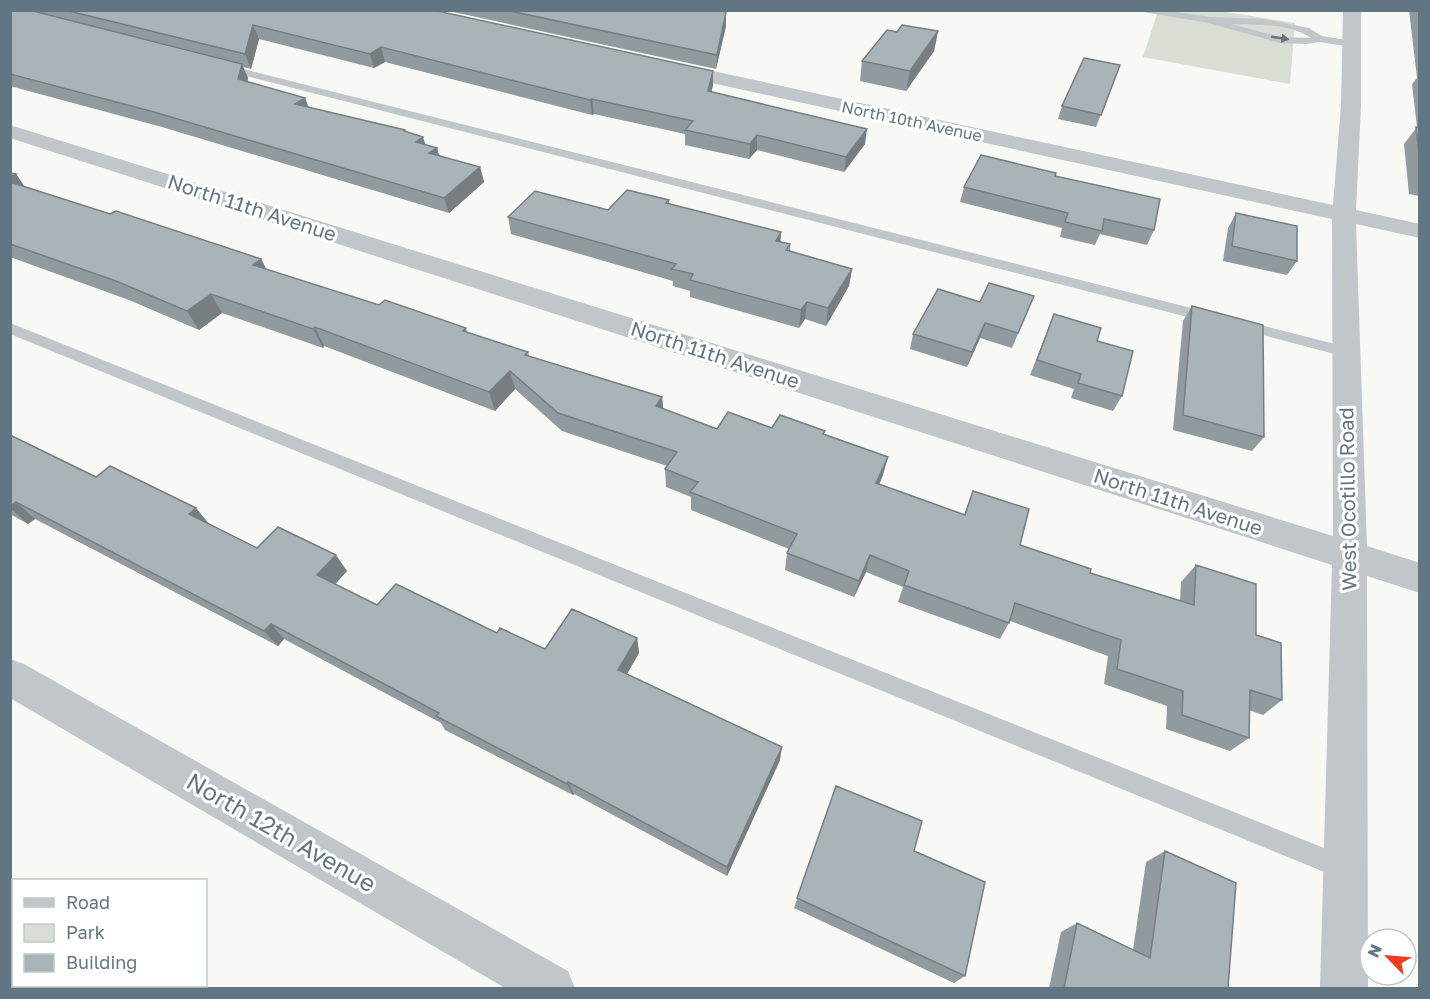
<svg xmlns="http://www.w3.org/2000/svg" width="1430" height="999" font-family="'Golos Text',sans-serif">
<rect width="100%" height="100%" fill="#f8f8f5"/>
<!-- green -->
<path fill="#d8ded4" d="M 1158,11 L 1220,11 L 1295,23 L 1290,84 L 1143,57 Z"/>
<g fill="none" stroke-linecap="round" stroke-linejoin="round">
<!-- service -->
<path fill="#c1c6ca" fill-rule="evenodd" d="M 1131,10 L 1160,10 L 1211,17 L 1264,19 L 1309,28 L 1322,36 L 1352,41 L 1357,44 L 1352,47 L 1319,42 L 1307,44 L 1280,43 L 1209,23 ZM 1231,24 C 1256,25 1290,23 1311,38 L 1280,37 Z
M 223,64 L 1211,313 L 1218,318 L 1211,323 L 219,69 L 218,67 Z
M 1241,320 L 1351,348 L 1354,352 L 1346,357 L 1236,328 L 1234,325 L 1236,322 Z
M 10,323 L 1344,856 L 1353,859 L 1356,868 L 1353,877 L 1344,880 L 10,334 Z"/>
<!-- minor -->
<path fill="#c1c6ca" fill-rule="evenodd" d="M 1343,10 L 1361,10 L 1361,105 L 1356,210 L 1420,224 L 1420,238 L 1356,224 L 1367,546 L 1420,563 L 1420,593 L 1367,576 L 1368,988 L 1320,988 L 1332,565 L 10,138 L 10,125 L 1333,536 L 1332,219 L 671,74 L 664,72 L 661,68 L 664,64 L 671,62 L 1333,205 L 1341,105 Z
M 10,659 L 24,664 L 568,971 L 575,988 L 505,988 L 10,698 Z"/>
</g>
<!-- wall -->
<path fill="#919b9f" d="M 10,10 L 433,10 L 713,85 L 711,92 L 865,144 L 844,172 L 757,150 L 749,159 L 685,145 L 685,134 L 594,114 L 592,115 L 385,62 L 374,68 L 259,39 L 251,69 L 243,67 L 248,78 L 248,82 L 309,107 L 406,132 L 426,145 L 437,148 L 439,156 L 480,167 L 484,182 L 449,213 L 162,127 L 10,86 Z
M 444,10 L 718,10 L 726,12 L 726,26 L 716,69 Z
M 1409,10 L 1419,10 L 1419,196 L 1409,194 L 1404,144 L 1417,127 L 1412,84 L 1417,78 Z
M 938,31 L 934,51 L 906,91 L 860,81 L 862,61 L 897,32 Z
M 1120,65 L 1096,127 L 1058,119 L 1062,106 Z
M 10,173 L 16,174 L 25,187 L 110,214 L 261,259 L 266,269 L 379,305 L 466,328 L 467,332 L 528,352 L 529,356 L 662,397 L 663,409 L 717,429 L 772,428 L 824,435 L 883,475 L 879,484 L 964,515 L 973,491 L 1020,545 L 1090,573 L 1180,601 L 1181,582 L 1196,565 L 1256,635 L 1282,700 L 1263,715 L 1249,710 L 1249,738 L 1230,751 L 1166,729 L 1167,706 L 1104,684 L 1108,656 L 1010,621 L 1000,639 L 898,602 L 903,587 L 866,572 L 854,597 L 785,570 L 787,553 L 789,549 L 691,510 L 691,497 L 666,487 L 665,469 L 667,466 L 562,431 L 515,389 L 495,411 L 324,346 L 323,348 L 222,313 L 199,330 L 129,300 L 10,257 Z
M 1055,176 L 1154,230 L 1147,245 L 1100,234 L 1095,245 L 1060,237 L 1062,228 L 960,202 L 964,187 Z
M 669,200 L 669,204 L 781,232 L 780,242 L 790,244 L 790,251 L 852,269 L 849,286 L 826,326 L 805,319 L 799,328 L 690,297 L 690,291 L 673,286 L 673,281 L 511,234 L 508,217 L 608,210 Z
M 1236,213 L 1297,261 L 1287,275 L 1223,261 L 1228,228 Z
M 1034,296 L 1012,348 L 980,338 L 967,367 L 910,349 L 913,334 L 980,302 Z
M 1192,306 L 1264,437 L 1252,451 L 1173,430 L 1183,321 Z
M 1054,314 L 1097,341 L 1122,396 L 1113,411 L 1071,398 L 1074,389 L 1030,375 Z
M 10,435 L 96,477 L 209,525 L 257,548 L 347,571 L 335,584 L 377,605 L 497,633 L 545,649 L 637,638 L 639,653 L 627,674 L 780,760 L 727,876 L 574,794 L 573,795 L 445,730 L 441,723 L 284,639 L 278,646 L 35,519 L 28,524 L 10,514 Z
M 836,786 L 914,851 L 965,976 L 954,983 L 794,908 Z
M 1165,851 L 1228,988 L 1049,988 L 1061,932 L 1077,923 L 1133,950 L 1146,862 Z"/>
<!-- shaded-wall -->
<path fill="#767e82" d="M 726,12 L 726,26 L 716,69 L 717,55 Z
M 253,25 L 259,39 L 251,69 L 245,54 Z
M 938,31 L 934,51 L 906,91 L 910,71 Z
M 381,47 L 385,62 L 374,68 L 370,54 Z
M 242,64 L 248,78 L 244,94 L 238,79 Z
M 713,71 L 713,85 L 708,106 L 708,91 Z
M 305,98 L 311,113 L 295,104 Z
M 592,99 L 594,114 L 592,115 L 590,100 Z
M 867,129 L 865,144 L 844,172 L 846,157 Z
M 757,135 L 757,150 L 749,159 L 750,144 Z
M 423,137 L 428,152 L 416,142 Z
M 437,148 L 441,163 L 429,153 Z
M 480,167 L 484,182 L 449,213 L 444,198 Z
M 16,174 L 29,193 L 10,189 L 10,177 Z
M 781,232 L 780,250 L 776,241 Z
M 261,259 L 271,278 L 253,265 Z
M 852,269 L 849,286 L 826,326 L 828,308 Z
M 211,294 L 222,313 L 199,330 L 187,311 Z
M 807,302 L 805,319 L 799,328 L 801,310 Z
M 985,323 L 980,338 L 967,367 L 972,352 Z
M 315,327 L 324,346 L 323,348 L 313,329 Z
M 510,371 L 515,389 L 495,411 L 489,392 Z
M 662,397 L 664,415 L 656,406 Z
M 888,457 L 883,475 L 872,501 L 876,483 Z
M 16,502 L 35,519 L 28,524 L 10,508 L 10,506 Z
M 196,508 L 210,525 L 189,514 Z
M 336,555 L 347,571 L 329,591 L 317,575 Z
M 870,555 L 866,572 L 854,597 L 859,581 Z
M 271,624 L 284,639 L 278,646 L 264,631 Z
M 637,638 L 639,653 L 621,684 L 618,670 Z
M 782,747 L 780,760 L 727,876 L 727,867 Z
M 568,782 L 574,794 L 573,795 L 567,784 Z
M 10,912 L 14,914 L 14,928 L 10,926 Z
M 14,934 L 14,958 L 10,956 L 10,937 Z
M 55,986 L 76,986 L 80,988 L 60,988 Z"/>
<!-- building -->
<path fill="#a9b4b9" stroke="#767e82" stroke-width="1.5" d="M 10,10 L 29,10 L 242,64 L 238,79 L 305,98 L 295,104 L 405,130 L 404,131 L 423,137 L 416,142 L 437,148 L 429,153 L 480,167 L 444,198 L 154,112 L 10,74 Z
M 65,10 L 433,10 L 713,71 L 708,91 L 867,129 L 846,157 L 757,135 L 750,144 L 685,130 L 693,121 L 592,99 L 590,100 L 381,47 L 370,54 L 253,25 L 245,54 Z
M 505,10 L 718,10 L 726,12 L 717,55 Z
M 902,25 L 938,31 L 910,71 L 862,61 L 887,30 L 897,32 Z
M 1084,58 L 1120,65 L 1101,115 L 1062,106 Z
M 1416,127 L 1419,128 L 1419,155 Z
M 981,155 L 1056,173 L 1055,176 L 1160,199 L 1154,230 L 1104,219 L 1102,231 L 1065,222 L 1068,213 L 964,187 Z
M 10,173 L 16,174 L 10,177 Z
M 10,182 L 110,214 L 116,211 L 261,259 L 253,265 L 379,305 L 385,300 L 466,328 L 463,331 L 528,352 L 525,355 L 662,397 L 656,406 L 717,429 L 728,412 L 772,428 L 780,415 L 825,431 L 823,434 L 888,457 L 876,483 L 965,515 L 973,491 L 1029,509 L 1020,545 L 1091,569 L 1090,573 L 1194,605 L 1196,565 L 1256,584 L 1256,635 L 1281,643 L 1282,700 L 1250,690 L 1249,738 L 1182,715 L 1183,691 L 1117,669 L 1121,640 L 1015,603 L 1009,623 L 904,585 L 909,571 L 870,555 L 859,581 L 787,553 L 797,534 L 690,492 L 698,482 L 665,469 L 677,452 L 558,413 L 510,371 L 489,392 L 315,327 L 313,329 L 211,294 L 187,311 L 116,281 L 10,244 Z
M 627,190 L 669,200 L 666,203 L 781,232 L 776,241 L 790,244 L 786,250 L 852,269 L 828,308 L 807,302 L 801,310 L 690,280 L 693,274 L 672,269 L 676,264 L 508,217 L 535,191 L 608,210 Z
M 1236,213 L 1297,226 L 1297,261 L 1232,246 Z
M 989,283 L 1034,296 L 1018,333 L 985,323 L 972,352 L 913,334 L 938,289 L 980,302 Z
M 1192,306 L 1263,325 L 1264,437 L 1183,415 Z
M 1054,314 L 1101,328 L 1097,341 L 1133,351 L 1122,396 L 1078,383 L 1081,374 L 1037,360 Z
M 10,435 L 96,477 L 110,466 L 196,508 L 189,514 L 257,548 L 278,527 L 336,555 L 317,575 L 377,605 L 396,584 L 497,633 L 500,628 L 545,649 L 572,609 L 637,638 L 618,670 L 782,747 L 727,867 L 568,782 L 567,784 L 436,716 L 439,713 L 271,624 L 264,631 L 16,502 L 10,506 Z
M 836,786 L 922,821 L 914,851 L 985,882 L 965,976 L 797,898 Z
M 1165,851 L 1236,883 L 1228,988 L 1064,988 L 1077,923 L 1150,958 Z
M 10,926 L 14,928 L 14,934 L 10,937 Z
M 10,956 L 14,958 L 14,986 L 55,986 L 60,988 L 10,988 Z"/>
<!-- one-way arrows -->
<defs><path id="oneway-solid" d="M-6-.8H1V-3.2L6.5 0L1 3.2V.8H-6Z" transform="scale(1.5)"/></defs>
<use fill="#617682" href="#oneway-solid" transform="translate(1280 38) rotate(9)"/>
<g text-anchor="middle" stroke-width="6" stroke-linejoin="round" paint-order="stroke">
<!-- far-street labels -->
<g font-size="16" fill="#617682" stroke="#fff">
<text transform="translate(912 121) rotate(12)" y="6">North 10th Avenue</text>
</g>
<!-- street labels -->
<g font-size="20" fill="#617682" stroke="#fff">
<text transform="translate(252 208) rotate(18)" y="7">North 11th Avenue</text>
<text transform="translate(715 355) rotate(18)" y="7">North 11th Avenue</text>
<text transform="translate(1348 499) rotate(-91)" y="7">West Ocotillo Road</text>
<text transform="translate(1178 502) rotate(18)" y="7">North 11th Avenue</text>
</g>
<!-- near-street labels -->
<g font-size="24" fill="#617682" stroke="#fff">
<text transform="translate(281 833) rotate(30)" y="8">North 12th Avenue</text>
</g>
</g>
<!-- border -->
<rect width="1430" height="999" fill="none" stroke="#617682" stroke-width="24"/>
<!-- legend -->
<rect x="12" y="879" width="195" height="108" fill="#ffffff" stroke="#c0c8cd" stroke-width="1.5"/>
<rect x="24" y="898" width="30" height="9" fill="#c1c6ca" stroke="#c0c8cd" stroke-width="1.5"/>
<text x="66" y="909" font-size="18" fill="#617682">Road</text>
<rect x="24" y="924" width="30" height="18" fill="#d8ded4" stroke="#c0c8cd" stroke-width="1.5"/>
<text x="66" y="939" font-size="18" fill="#617682">Park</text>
<rect x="24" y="954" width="30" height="18" fill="#a9b4b9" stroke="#c0c8cd" stroke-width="1.5"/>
<text x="66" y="969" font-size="18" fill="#617682">Building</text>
<!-- north arrow -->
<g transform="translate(1388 957) rotate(295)"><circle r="28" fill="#ffffff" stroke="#c0c8cd" stroke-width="1.5"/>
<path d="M0-4.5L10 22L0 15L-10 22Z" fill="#ef3d1e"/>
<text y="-9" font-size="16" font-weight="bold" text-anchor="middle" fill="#617682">N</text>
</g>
</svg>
